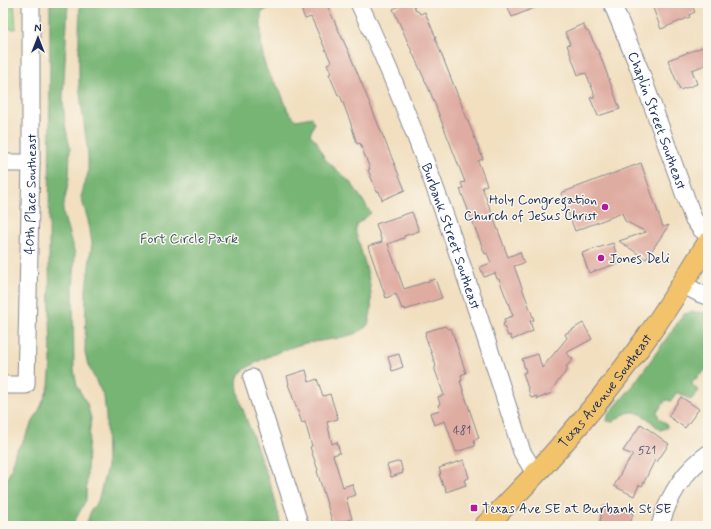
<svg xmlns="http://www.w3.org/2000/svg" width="711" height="529" font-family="Mynerve,sans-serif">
<rect width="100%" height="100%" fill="#fbf7ec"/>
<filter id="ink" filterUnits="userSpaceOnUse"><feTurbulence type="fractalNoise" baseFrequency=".025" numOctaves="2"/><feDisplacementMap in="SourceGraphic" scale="8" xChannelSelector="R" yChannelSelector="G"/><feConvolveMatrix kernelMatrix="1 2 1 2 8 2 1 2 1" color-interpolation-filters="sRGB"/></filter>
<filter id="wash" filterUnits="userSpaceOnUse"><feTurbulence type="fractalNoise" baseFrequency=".012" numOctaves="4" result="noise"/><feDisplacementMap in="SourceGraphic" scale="16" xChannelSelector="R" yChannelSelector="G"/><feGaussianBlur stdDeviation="0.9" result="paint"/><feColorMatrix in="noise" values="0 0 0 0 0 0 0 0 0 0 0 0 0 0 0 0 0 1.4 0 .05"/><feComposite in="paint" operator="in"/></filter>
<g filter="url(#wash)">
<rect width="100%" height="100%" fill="#f1dfc0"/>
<!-- green -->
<path fill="#94d389" stroke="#588174" d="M 3,3 L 14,3 L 16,29 L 3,28 Z"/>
<!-- forest -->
<path fill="#77b575" stroke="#49726a" d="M 50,3 L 68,3 L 63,99 L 65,124 L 70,148 L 69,179 L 63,209 L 64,217 L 75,254 L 73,292 L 74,370 L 77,386 L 87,404 L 91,418 L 88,448 L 86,500 L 72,526 L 3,526 L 3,480 L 7,479 L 12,467 L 15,452 L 22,443 L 41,406 L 49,386 L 51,362 L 49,265 Z
M 80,3 L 277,3 L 261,13 L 261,44 L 264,62 L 268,73 L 280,90 L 288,111 L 296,120 L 312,117 L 314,124 L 310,135 L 316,140 L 325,159 L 352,184 L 371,213 L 357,224 L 355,230 C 363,259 377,292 369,322 C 364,339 317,340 302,344 C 290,347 241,366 238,377 C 236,385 239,396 241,404 L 274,495 L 281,526 L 86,526 L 91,510 L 98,501 L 107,467 L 106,415 L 104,397 L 88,365 L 85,353 L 86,289 L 92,243 L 88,220 L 81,197 L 88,173 L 88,154 L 79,86 L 79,32 Z
M 694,312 L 708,313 L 708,368 L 693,381 L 692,385 L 699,391 L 691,400 L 679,393 L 676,393 L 671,401 L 666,400 L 657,412 L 659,418 L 667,425 L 667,428 L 660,430 C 652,423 640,408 627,413 C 622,415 617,419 613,422 L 607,421 L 608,415 L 631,388 L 684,314 Z"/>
<g id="blocks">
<!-- building -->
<path fill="#dfaca1" d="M 302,3 L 326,3 L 350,55 L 405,190 L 382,200 L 379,191 L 377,192 L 368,170 L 370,169 L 360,143 L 357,144 L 350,121 L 340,95 L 338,95 L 329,74 L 331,73 L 327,64 L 331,62 L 311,17 L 305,19 L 301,9 L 305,8 Z
M 406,3 L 413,3 L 416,11 L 418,11 L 420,14 L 425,12 L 436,38 L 435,38 L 483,159 L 478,161 L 487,185 L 482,187 L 508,257 L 520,252 L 524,263 L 514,266 L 534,320 L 530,321 L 533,331 L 512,340 L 510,335 L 508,336 L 503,324 L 505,323 L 504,319 L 513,316 L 499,279 L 497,279 L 495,273 L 484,277 L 480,267 L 491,263 L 487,253 L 485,254 L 460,189 L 463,188 L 461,183 L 465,182 L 431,94 L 393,9 Z
M 506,3 L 546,3 L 512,17 Z
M 651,3 L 691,3 L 695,12 L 689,15 L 690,17 L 661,29 Z
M 583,24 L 586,31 L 588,31 L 600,55 L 620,109 L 598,116 L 590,98 L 594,97 L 594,93 L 586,73 L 578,75 L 567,45 L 570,44 L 565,32 Z
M 708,45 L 708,64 L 692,70 L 697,84 L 680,90 L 668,60 Z
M 641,163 L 663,227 L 669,225 L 646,259 L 619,241 L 646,232 L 625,221 L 622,213 L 575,231 L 561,193 Z
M 412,212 L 419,231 L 404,236 L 404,238 L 388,244 L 404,289 L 435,279 L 442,298 L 405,310 L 405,308 L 402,309 L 396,294 L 386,298 L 368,246 L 382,242 L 376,224 Z
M 613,243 L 619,263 L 589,273 L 582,253 Z
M 583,323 L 592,339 L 566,353 L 573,359 L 566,367 L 568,369 L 551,390 L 552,393 L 537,399 L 537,396 L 531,398 L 523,373 L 526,372 L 522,359 L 538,354 L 542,368 L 567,338 L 565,334 Z
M 445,326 L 448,329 L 451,328 L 466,373 L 461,375 L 462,381 L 460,381 L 479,438 L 474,440 L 475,446 L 456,452 L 445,421 L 434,425 L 430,413 L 440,410 L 438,405 L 440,404 L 438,397 L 444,395 L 435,370 L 435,367 L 436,366 L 425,335 L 426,335 L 425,332 Z
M 399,354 L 403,367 L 392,371 L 388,357 Z
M 306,370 L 309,382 L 317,379 L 323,396 L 330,394 L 338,419 L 327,422 L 332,444 L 337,442 L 340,453 L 333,455 L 343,487 L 352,484 L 356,495 L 346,498 L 352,519 L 333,524 L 317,471 L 318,470 L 310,447 L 312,446 L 305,422 L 302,423 L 288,384 L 289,384 L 287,376 Z
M 681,397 L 699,409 L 685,428 L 668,416 Z
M 641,424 L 669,444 L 657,462 L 655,460 L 642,486 L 639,485 L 634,496 L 614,486 L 624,467 L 633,455 L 623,451 Z
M 464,460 L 469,478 L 464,480 L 466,485 L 446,492 L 445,485 L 443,486 L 439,474 L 441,474 L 439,468 Z
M 400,461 L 403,473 L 391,477 L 387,465 Z
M 603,506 L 633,513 L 630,526 L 599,526 Z"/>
</g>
</g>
<g filter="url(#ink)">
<use href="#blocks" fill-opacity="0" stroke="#86878f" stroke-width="1"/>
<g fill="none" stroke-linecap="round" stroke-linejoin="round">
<defs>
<g id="minor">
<path id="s1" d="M 359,3 C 427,147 474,300 522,452 L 535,473"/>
<path id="s2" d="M 612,3 L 639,68 L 693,218 L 700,228 L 708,235"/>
<path d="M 3,163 L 31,163"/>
<path d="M 682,284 L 701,294 L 708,296"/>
<path d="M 252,378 L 300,526"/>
<path id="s3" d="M 3,385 L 26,385 L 31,163 L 31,3"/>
<path d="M 660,526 C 668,497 683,472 708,454"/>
</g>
<g id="major">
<path id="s4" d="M 485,526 C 544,468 599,404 647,337 C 669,307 688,274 708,243"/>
</g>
</defs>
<!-- minor casing -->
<use href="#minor" stroke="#86878f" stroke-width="19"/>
<!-- major casing -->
<use href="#major" stroke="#86878f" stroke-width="23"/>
<!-- minor -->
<use href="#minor" stroke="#fff" stroke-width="17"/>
<!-- major -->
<use href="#major" stroke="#f2c36a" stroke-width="21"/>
</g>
</g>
<!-- markers -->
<g fill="#b5179e" stroke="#fbf7ec" stroke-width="1.5">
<circle cx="605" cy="207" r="4"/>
<circle cx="601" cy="258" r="4"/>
<rect x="470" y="504" width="8" height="8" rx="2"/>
</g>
<g text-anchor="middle" stroke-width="3" stroke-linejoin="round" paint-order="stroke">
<!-- number labels -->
<g font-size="12" fill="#4c4e6f">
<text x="462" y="434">481</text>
<text x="647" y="454">521</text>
</g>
<!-- street labels -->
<g font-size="14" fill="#1b2f5e" stroke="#fbf7ec">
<text dy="5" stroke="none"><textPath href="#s2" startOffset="126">Chaplin Street Southeast</textPath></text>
<text dy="5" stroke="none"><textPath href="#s3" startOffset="214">40th Place Southeast</textPath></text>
<text dy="5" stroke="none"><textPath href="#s1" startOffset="251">Burbank Street Southeast</textPath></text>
<text dy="5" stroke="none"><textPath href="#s4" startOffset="181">Texas Avenue Southeast</textPath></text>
</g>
<!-- poi labels -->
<g font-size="14" fill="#1b2f5e" stroke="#fbf7ec" text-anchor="start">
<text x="597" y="204" text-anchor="end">Holy Congregation<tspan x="597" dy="16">Church of Jesus Christ</tspan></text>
<text x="609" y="263">Jones Deli</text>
<text x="482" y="513">Texas Ave SE at Burbank St SE</text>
</g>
<!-- park labels -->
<g font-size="14" fill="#395869" stroke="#fbf7ec">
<text x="189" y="243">Fort Circle Park</text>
</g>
</g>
<!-- margin -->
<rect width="711" height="529" fill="none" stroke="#fbf7ec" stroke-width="16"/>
<!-- north arrow -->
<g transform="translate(38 38)" stroke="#fbf7ec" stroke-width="3" paint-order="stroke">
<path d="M0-3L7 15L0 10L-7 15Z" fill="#1b2f5e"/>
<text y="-6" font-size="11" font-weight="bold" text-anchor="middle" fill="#1b2f5e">N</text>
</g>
</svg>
